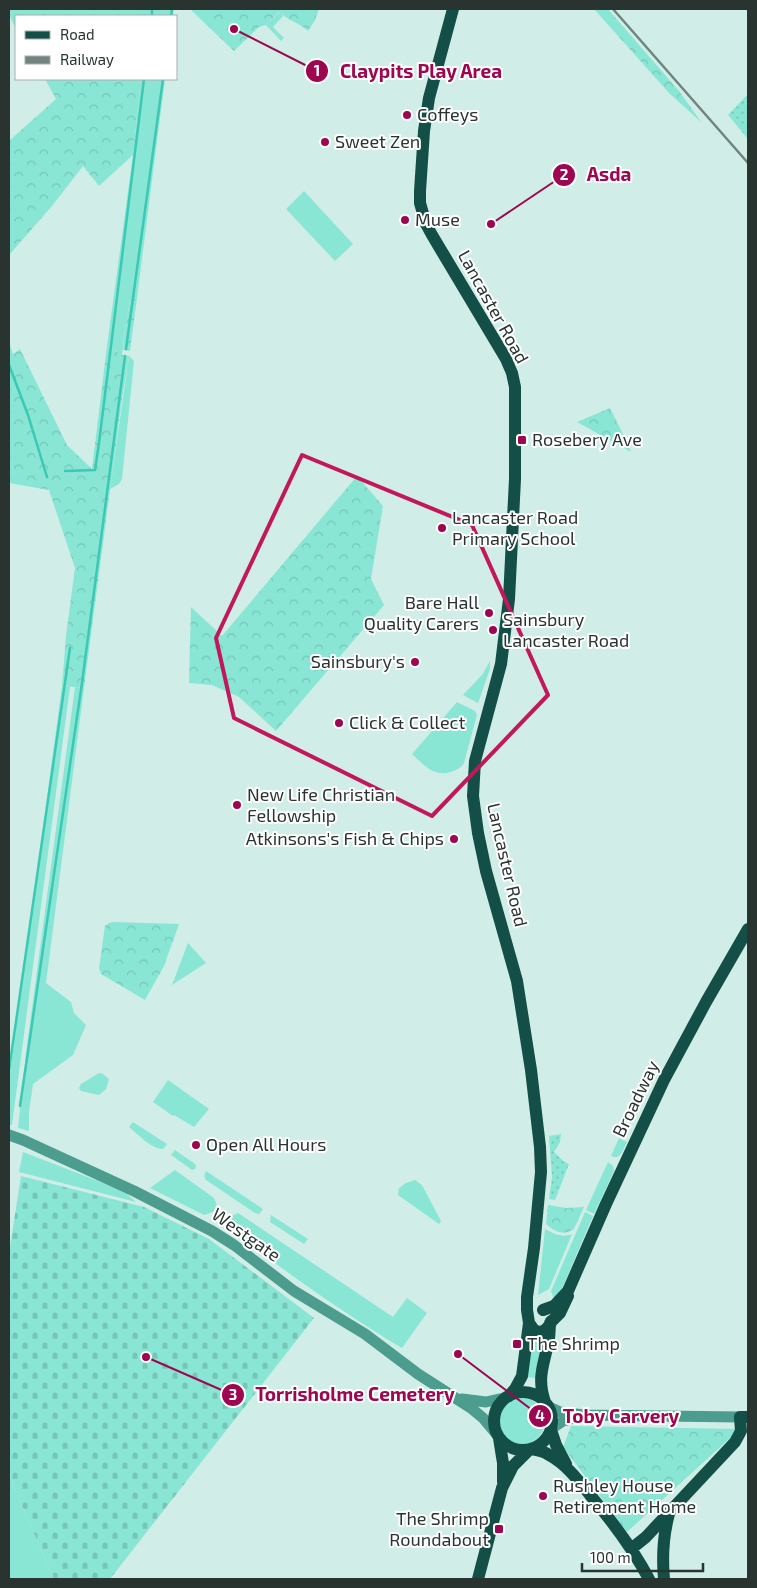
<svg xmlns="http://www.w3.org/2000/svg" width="757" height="1588" font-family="'Exo 2',sans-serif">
<defs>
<pattern id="forest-crowns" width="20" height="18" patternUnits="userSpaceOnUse" patternTransform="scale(1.25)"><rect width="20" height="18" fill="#89e6d5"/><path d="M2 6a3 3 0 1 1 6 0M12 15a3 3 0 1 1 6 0" fill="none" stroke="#76c6b7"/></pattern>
<pattern id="cemetery-stones" width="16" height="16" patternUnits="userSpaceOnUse" patternTransform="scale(1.25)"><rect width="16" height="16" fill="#89e6d5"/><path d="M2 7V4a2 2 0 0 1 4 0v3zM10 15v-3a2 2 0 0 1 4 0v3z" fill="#76c6b7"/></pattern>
<pattern id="garden-dots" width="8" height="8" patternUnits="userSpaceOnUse" patternTransform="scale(1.25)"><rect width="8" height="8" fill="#89e6d5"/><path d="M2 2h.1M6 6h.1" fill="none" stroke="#76c6b7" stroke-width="1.8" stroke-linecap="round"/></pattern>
</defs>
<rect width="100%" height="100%" fill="#d1ede7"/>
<!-- grass -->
<path fill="#89e6d5" d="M 148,9 L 174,9 L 173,16 L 148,16 Z
M 280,12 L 283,16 L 273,27 L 284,38 L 281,41 L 266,25 Z
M 141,79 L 165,79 L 137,298 L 130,300 L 125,329 L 122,355 L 107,346 L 133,155 Z
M 304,191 L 353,244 L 335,261 L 286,209 Z
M 129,356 L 134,361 L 122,479 L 119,484 L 110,489 Z
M 490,661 L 490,669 L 478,703 L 463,695 L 482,675 Z
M 62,686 L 70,687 L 12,1125 L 9,1125 L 9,1080 Z
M 75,687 L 84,688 L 46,983 L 71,1002 L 74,1013 L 86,1025 L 73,1055 L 33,1084 L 29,1112 L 29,1131 L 18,1128 L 26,1053 Z
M 457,702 L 475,711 L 477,715 L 464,763 C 461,768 456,770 451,772 C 433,777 424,765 412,754 Z
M 188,943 L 206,963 L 172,985 Z
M 99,1073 L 103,1074 L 109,1079 L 106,1089 L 99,1095 L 81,1091 L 79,1088 L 81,1084 Z
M 168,1080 L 209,1109 L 194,1127 L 174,1115 L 173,1116 L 153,1102 Z
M 133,1122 L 167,1144 L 163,1149 C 151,1149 138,1134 129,1127 Z
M 619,1138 L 627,1142 C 623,1149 621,1161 611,1156 Z
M 175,1150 L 195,1164 L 196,1166 L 195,1169 L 192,1170 L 171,1155 Z
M 23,1152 L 124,1191 L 136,1202 L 19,1172 Z
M 608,1162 L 613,1166 L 614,1171 L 594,1214 L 586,1210 Z
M 175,1170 L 214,1198 L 217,1205 L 213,1212 L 204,1215 L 150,1188 Z
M 206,1171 L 263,1209 L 259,1214 L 255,1213 L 206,1180 L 204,1176 Z
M 415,1180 L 422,1185 L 441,1221 L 439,1224 L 398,1195 L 399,1188 L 406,1183 Z
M 585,1212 L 593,1216 L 561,1291 L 554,1299 L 551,1291 Z
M 238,1213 L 393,1317 L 407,1298 L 427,1313 L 402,1348 C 341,1312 284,1270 227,1228 C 227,1219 230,1216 238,1213 Z
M 271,1215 L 308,1239 L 304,1244 L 270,1222 Z
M 545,1229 C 555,1234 561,1238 572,1234 L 549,1289 L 538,1295 Z
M 531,1337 L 543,1338 L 536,1378 L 526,1377 Z
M499 1421a23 23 0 1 1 46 0a23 23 0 1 1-46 0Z
M 9,1476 L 54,1579 L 9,1579 Z"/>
<!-- forest -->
<path fill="url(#forest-crowns)" d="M 9,9 L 148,9 L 148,16 L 16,16 L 16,29 L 9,15 Z
M 190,9 L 319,9 L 315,20 L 308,31 C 299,23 288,20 279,12 L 266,25 L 259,27 L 234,51 Z
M 594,9 L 608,9 L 679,91 L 702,123 L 669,93 Z
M 45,79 L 141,79 L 133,155 L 99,186 L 83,166 L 52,206 L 9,255 L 9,141 L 56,99 Z
M 137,298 L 130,351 L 123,350 L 125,329 L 130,300 Z
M 9,342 L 13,354 L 20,349 L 67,445 L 92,469 L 107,346 L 122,355 L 129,356 L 122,399 L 84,688 L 62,686 L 66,636 L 75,568 L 49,490 L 9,483 Z
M 610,408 L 628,444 L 631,452 L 577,422 Z
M 357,476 L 383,506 L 371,579 L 384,605 L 276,731 L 239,697 L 212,685 L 189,683 L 191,607 L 222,636 Z
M 113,922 L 179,924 L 164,966 L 145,1000 L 101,974 L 99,968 L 105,926 L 109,923 Z
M 548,1205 L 566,1208 L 584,1207 L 574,1229 C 564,1236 555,1232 546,1224 Z
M 571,1426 L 740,1429 L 627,1532 L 563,1447 Z"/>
<!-- cemetery -->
<path fill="url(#cemetery-stones)" d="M 21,1176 L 144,1207 L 209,1239 L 314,1318 L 110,1579 L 54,1579 L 9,1476 L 9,1253 Z"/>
<!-- garden -->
<path fill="url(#garden-dots)" d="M 748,94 L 748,139 L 728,115 Z
M 561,1134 L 560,1142 L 554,1152 C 559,1156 563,1162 569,1164 L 555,1200 L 549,1199 L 552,1177 L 549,1136 Z"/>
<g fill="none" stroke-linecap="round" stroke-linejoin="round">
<!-- stream -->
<path stroke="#3bc8b4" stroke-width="2.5" d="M 152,16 L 152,9
M 171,16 L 172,9
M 126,349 L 163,79
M 9,365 L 28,415 L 47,477
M 65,471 L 95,470 L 99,443 L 144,79
M 9,1070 L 70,648
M 20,1106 L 82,683 L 125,356"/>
<!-- minor -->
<path stroke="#4d9d8f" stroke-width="11" d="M 9,1135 L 23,1140 L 134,1191 L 212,1231 L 234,1245 L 294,1291 L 365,1334 L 418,1374 L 471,1408 L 483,1418 L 498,1436
M 462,1399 L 486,1402 L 508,1397
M 547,1406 L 560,1412 L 584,1415 L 740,1417
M 551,1429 L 563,1421 L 577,1417"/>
<!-- major -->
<path stroke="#134f46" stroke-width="12" d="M 453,9 L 429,98 L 424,131 L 420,191 L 420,203 L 426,224 L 432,235 L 506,359 L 512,373 L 515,387 L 515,479 L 509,599 L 501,664 L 475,761 L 473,796 L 478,833 L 486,871 L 517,981 L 531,1070 L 540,1147 L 541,1172 L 534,1248 L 527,1297 L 527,1310 L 529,1323 L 534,1330 L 539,1332 L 544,1331 L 550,1325
M 543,1310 L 554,1306 L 568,1291 L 606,1204 L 664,1080 L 706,1002 L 748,929
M 550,1323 L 560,1313 L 568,1296
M494 1421a29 29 0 1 1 58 0a29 29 0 1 1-58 0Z
M 509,1396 L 515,1389 L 522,1376 L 529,1323
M 545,1402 C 536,1376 545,1363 549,1338 C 550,1332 549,1327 551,1321
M 551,1430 L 556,1445 L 566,1464
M 499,1438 L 503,1463 L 503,1482
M 531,1449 C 538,1450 544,1451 549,1455 C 566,1464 578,1480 590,1495 C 612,1521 633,1549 649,1579
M 631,1549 L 646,1537 L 735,1442 L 741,1431 L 740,1417 L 748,1417
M 478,1579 L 502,1488 L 513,1466 L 530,1449
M 664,1579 C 662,1557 663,1536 669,1514"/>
<!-- rail -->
<path stroke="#71847f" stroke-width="2.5" d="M 613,9 L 748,163"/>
</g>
<!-- marked area -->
<path fill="none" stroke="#c2185b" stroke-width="4" stroke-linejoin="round" d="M 302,455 L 472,525 L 548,695 L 432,816 L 234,718 L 216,638 Z"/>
<!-- markers -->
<g fill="#9d0650" stroke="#fff" stroke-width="2">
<circle cx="407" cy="115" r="5"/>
<circle cx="325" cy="142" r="5"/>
<circle cx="405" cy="220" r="5"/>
<rect x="517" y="435" width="10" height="10" rx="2.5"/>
<circle cx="442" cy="528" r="5"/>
<circle cx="489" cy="613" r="5"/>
<circle cx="493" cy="630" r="5"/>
<circle cx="415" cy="662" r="5"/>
<circle cx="339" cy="723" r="5"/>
<circle cx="237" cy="805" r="5"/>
<circle cx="454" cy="839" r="5"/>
<circle cx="196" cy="1145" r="5"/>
<rect x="512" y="1339" width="10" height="10" rx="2.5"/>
<circle cx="543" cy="1496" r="5"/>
<rect x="494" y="1524" width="10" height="10" rx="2.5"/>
</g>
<g text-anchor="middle" stroke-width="4" stroke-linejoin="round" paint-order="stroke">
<!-- poi labels -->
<g font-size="18" fill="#293431" stroke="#fff" text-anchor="start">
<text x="417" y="121">Coffeys</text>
<text x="335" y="148">Sweet Zen</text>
<text x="415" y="226">Muse</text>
<text x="532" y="446">Rosebery Ave</text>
<text x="452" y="524">Lancaster Road<tspan x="452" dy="21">Primary School</tspan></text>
<text x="479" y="609" text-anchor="end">Bare Hall<tspan x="479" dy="21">Quality Carers</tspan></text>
<text x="503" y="626">Sainsbury<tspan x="503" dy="21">Lancaster Road</tspan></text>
<text x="405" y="668" text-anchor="end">Sainsbury's</text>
<text x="349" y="729">Click &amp; Collect</text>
<text x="247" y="801">New Life Christian<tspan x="247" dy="21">Fellowship</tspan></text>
<text x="444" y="845" text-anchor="end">Atkinsons's Fish &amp; Chips</text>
<text x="206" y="1151">Open All Hours</text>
<text x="527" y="1350">The Shrimp</text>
<text x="553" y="1492">Rushley House<tspan x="553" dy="21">Retirement Home</tspan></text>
<text x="489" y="1525" text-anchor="end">The Shrimp<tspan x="489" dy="21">Roundabout</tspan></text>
</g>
<!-- street labels -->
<g font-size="18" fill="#293431" stroke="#fff">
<text transform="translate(493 307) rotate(61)" y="6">Lancaster Road</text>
<text transform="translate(507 865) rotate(77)" y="6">Lancaster Road</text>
<text transform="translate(636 1099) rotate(-64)" y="6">Broadway</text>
<text transform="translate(246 1235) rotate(35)" y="6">Westgate</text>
</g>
</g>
<!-- callouts -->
<path fill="none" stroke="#9d0650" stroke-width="2" d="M234 29L317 71M491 224L564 175M146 1357L233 1395M458 1354L540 1416"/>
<g fill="#9d0650" stroke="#fff" stroke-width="2">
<circle cx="234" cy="29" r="5"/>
<circle cx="491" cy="224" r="5"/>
<circle cx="146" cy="1357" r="5"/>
<circle cx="458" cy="1354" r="5"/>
<circle cx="317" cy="71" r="12"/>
<circle cx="564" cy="175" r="12"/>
<circle cx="233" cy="1395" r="12"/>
<circle cx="540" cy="1416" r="12"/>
</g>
<g font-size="15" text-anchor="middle" font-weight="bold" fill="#fff">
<text x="317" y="76">1</text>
<text x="564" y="180">2</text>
<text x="233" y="1400">3</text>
<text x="540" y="1421">4</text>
</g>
<g font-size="19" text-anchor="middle" font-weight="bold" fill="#9d0650" stroke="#fff" stroke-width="4" stroke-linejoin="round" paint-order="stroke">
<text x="421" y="78">Claypits Play Area</text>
<text x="609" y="181">Asda</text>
<text x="355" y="1401">Torrisholme Cemetery</text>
<text x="621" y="1423">Toby Carvery</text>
</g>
<!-- border -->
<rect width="757" height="1588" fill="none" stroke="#293431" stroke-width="20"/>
<!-- legend -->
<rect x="15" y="15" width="162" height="65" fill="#ffffff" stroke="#a9aead"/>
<rect x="25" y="31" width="25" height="8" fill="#134f46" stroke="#a9aead"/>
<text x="60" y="40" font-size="15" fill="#293431">Road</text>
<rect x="25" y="56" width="25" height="8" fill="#71847f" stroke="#a9aead"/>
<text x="60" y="65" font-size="15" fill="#293431">Railway</text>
<!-- scale -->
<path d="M582 1563v8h121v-8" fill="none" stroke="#293431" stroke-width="2.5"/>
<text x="590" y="1563" font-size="15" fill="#293431" stroke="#ffffff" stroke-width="4" paint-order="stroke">100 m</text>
</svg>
